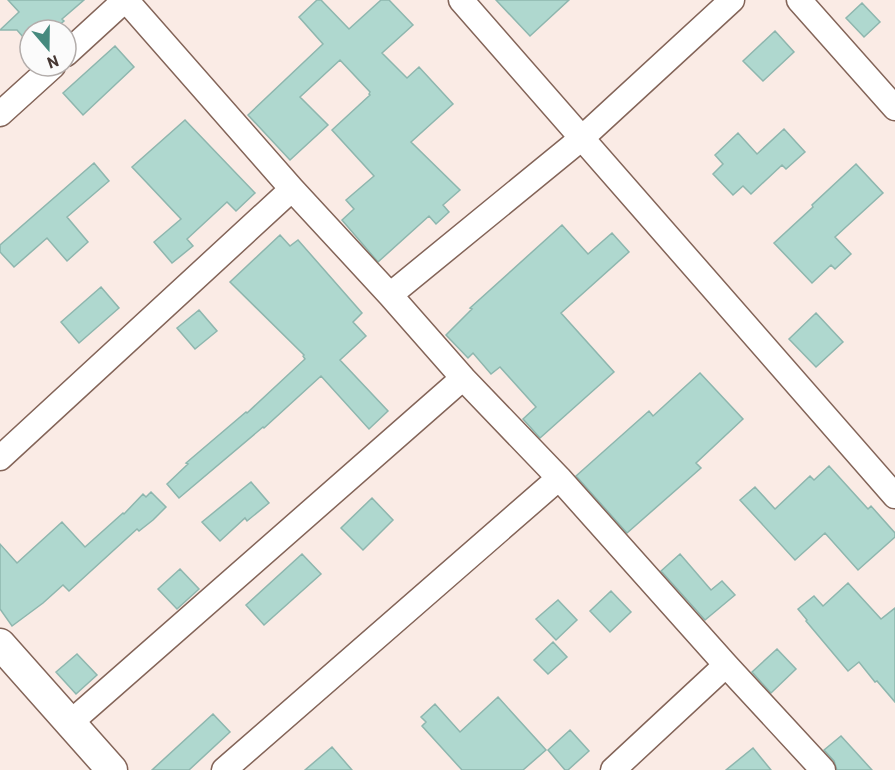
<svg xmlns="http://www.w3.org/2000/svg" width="895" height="770" font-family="Barlow,sans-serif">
<rect width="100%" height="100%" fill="#faebe5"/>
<!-- building -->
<path fill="#afd8cf" stroke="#8eb6ae" stroke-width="1.5" d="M 8,0 L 84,0 L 62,19 L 64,21 L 54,30 L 30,30 L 30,45 L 17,30 L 0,30 L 19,12 Z
M 317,0 L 321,0 L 349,29 L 381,0 L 389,0 L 413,25 L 382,53 L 407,78 L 419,67 L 453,104 L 411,142 L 460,190 L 443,205 L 449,212 L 436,224 L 429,216 L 378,262 L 342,220 L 354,209 L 346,200 L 374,176 L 332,130 L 370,95 L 369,94 L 370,92 L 340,60 L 300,97 L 328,125 L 290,160 L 248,115 L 323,44 L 299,17 Z
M 496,0 L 569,0 L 530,36 Z
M 862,3 L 880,22 L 864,37 L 846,18 Z
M 775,31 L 794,52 L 763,81 L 743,61 Z
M 115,46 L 134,67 L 83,115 L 63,93 Z
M 185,120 L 255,193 L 236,211 L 227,202 L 187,239 L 193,246 L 172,263 L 154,242 L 181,219 L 132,167 Z
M 784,129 L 805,152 L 786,169 L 782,165 L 751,194 L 743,186 L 733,195 L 713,174 L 723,164 L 715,155 L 738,133 L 757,154 Z
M 94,163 L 109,181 L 67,217 L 88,242 L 67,261 L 47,238 L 14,267 L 0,252 L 0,245 Z
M 856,164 L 883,193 L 835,237 L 851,254 L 835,269 L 831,265 L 812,283 L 774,243 L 813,207 L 812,205 Z
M 562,225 L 588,254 L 612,233 L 629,252 L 561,313 L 614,372 L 540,438 L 523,419 L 536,407 L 500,367 L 491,374 L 473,353 L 468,358 L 446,335 L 472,309 L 470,308 Z
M 280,235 L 290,246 L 298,240 L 362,313 L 353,322 L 366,336 L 340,360 L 388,411 L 369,429 L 321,376 L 264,428 L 263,427 L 179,498 L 167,484 L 188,464 L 186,463 L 246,412 L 247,413 L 305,359 L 303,356 L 304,355 L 230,282 Z
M 101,287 L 119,308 L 79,343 L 61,322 Z
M 199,310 L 217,331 L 195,349 L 177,328 Z
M 816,313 L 843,342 L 816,367 L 789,339 Z
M 700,373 L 743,419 L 696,463 L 701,468 L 627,533 L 576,476 L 649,411 L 653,416 Z
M 829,466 L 868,509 L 871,506 L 895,533 L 895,537 L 858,570 L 825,533 L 795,560 L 740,500 L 755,487 L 775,509 L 810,476 L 814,480 Z
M 251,482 L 269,503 L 247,521 L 245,518 L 220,541 L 202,522 Z
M 151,492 L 166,507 L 153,520 L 139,531 L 137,529 L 69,591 L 63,585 L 43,603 L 12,626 L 0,609 L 0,544 L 17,563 L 62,522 L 85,547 L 123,513 L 124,514 L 143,494 L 146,497 Z
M 372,498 L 393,520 L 363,550 L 341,528 Z
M 302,554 L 321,574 L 264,625 L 246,605 Z
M 680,554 L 711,590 L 722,581 L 735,595 L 705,620 L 661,571 Z
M 180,569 L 199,589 L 177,609 L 158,589 Z
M 848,583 L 881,619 L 895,608 L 895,702 L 877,681 L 875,682 L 859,662 L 848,671 L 806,621 L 807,620 L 798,609 L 814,596 L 823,606 Z
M 611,591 L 631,612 L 610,632 L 590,611 Z
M 558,600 L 577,620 L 556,640 L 536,619 Z
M 553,642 L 567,657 L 548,674 L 534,660 Z
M 777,649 L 796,669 L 771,693 L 752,672 Z
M 77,654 L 97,675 L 76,694 L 56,672 Z
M 498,697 L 546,750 L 523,770 L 462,770 L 422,726 L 426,722 L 421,717 L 435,704 L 460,732 Z
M 213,714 L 230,732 L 189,770 L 152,770 Z
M 570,730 L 589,751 L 568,770 L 565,770 L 548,750 Z
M 841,736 L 872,770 L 837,770 L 834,761 L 824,750 Z
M 332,747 L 352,770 L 305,770 Z
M 753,748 L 771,770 L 726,770 Z"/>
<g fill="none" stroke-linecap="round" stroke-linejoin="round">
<defs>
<path id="minor" d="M 126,0 L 292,189 L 390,295 L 463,378 L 559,478 L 726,665 L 823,770
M 461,0 L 895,496
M 799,0 L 895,108
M 66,54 L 125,0
M 0,114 L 53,66
M 390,295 L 582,138 L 732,0
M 0,458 L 292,189
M 70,723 L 463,378
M 224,770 L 559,478
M 613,770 L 726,665"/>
<path id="tertiary" d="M 0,644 L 112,770"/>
</defs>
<!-- minor casing -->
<use href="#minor" stroke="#836458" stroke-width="27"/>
<!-- tertiary casing -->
<use href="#tertiary" stroke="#836458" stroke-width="33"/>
<!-- minor -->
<use href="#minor" stroke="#fff" stroke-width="24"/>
<!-- tertiary -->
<use href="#tertiary" stroke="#fff" stroke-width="30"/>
</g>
<!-- north arrow -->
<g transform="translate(48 48) rotate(160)"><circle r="28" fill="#fbfbfb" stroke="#b3adab" stroke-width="1.5"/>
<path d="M0-4.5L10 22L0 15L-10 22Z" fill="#468a7e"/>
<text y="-9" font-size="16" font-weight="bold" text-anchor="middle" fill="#463732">N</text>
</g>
</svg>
